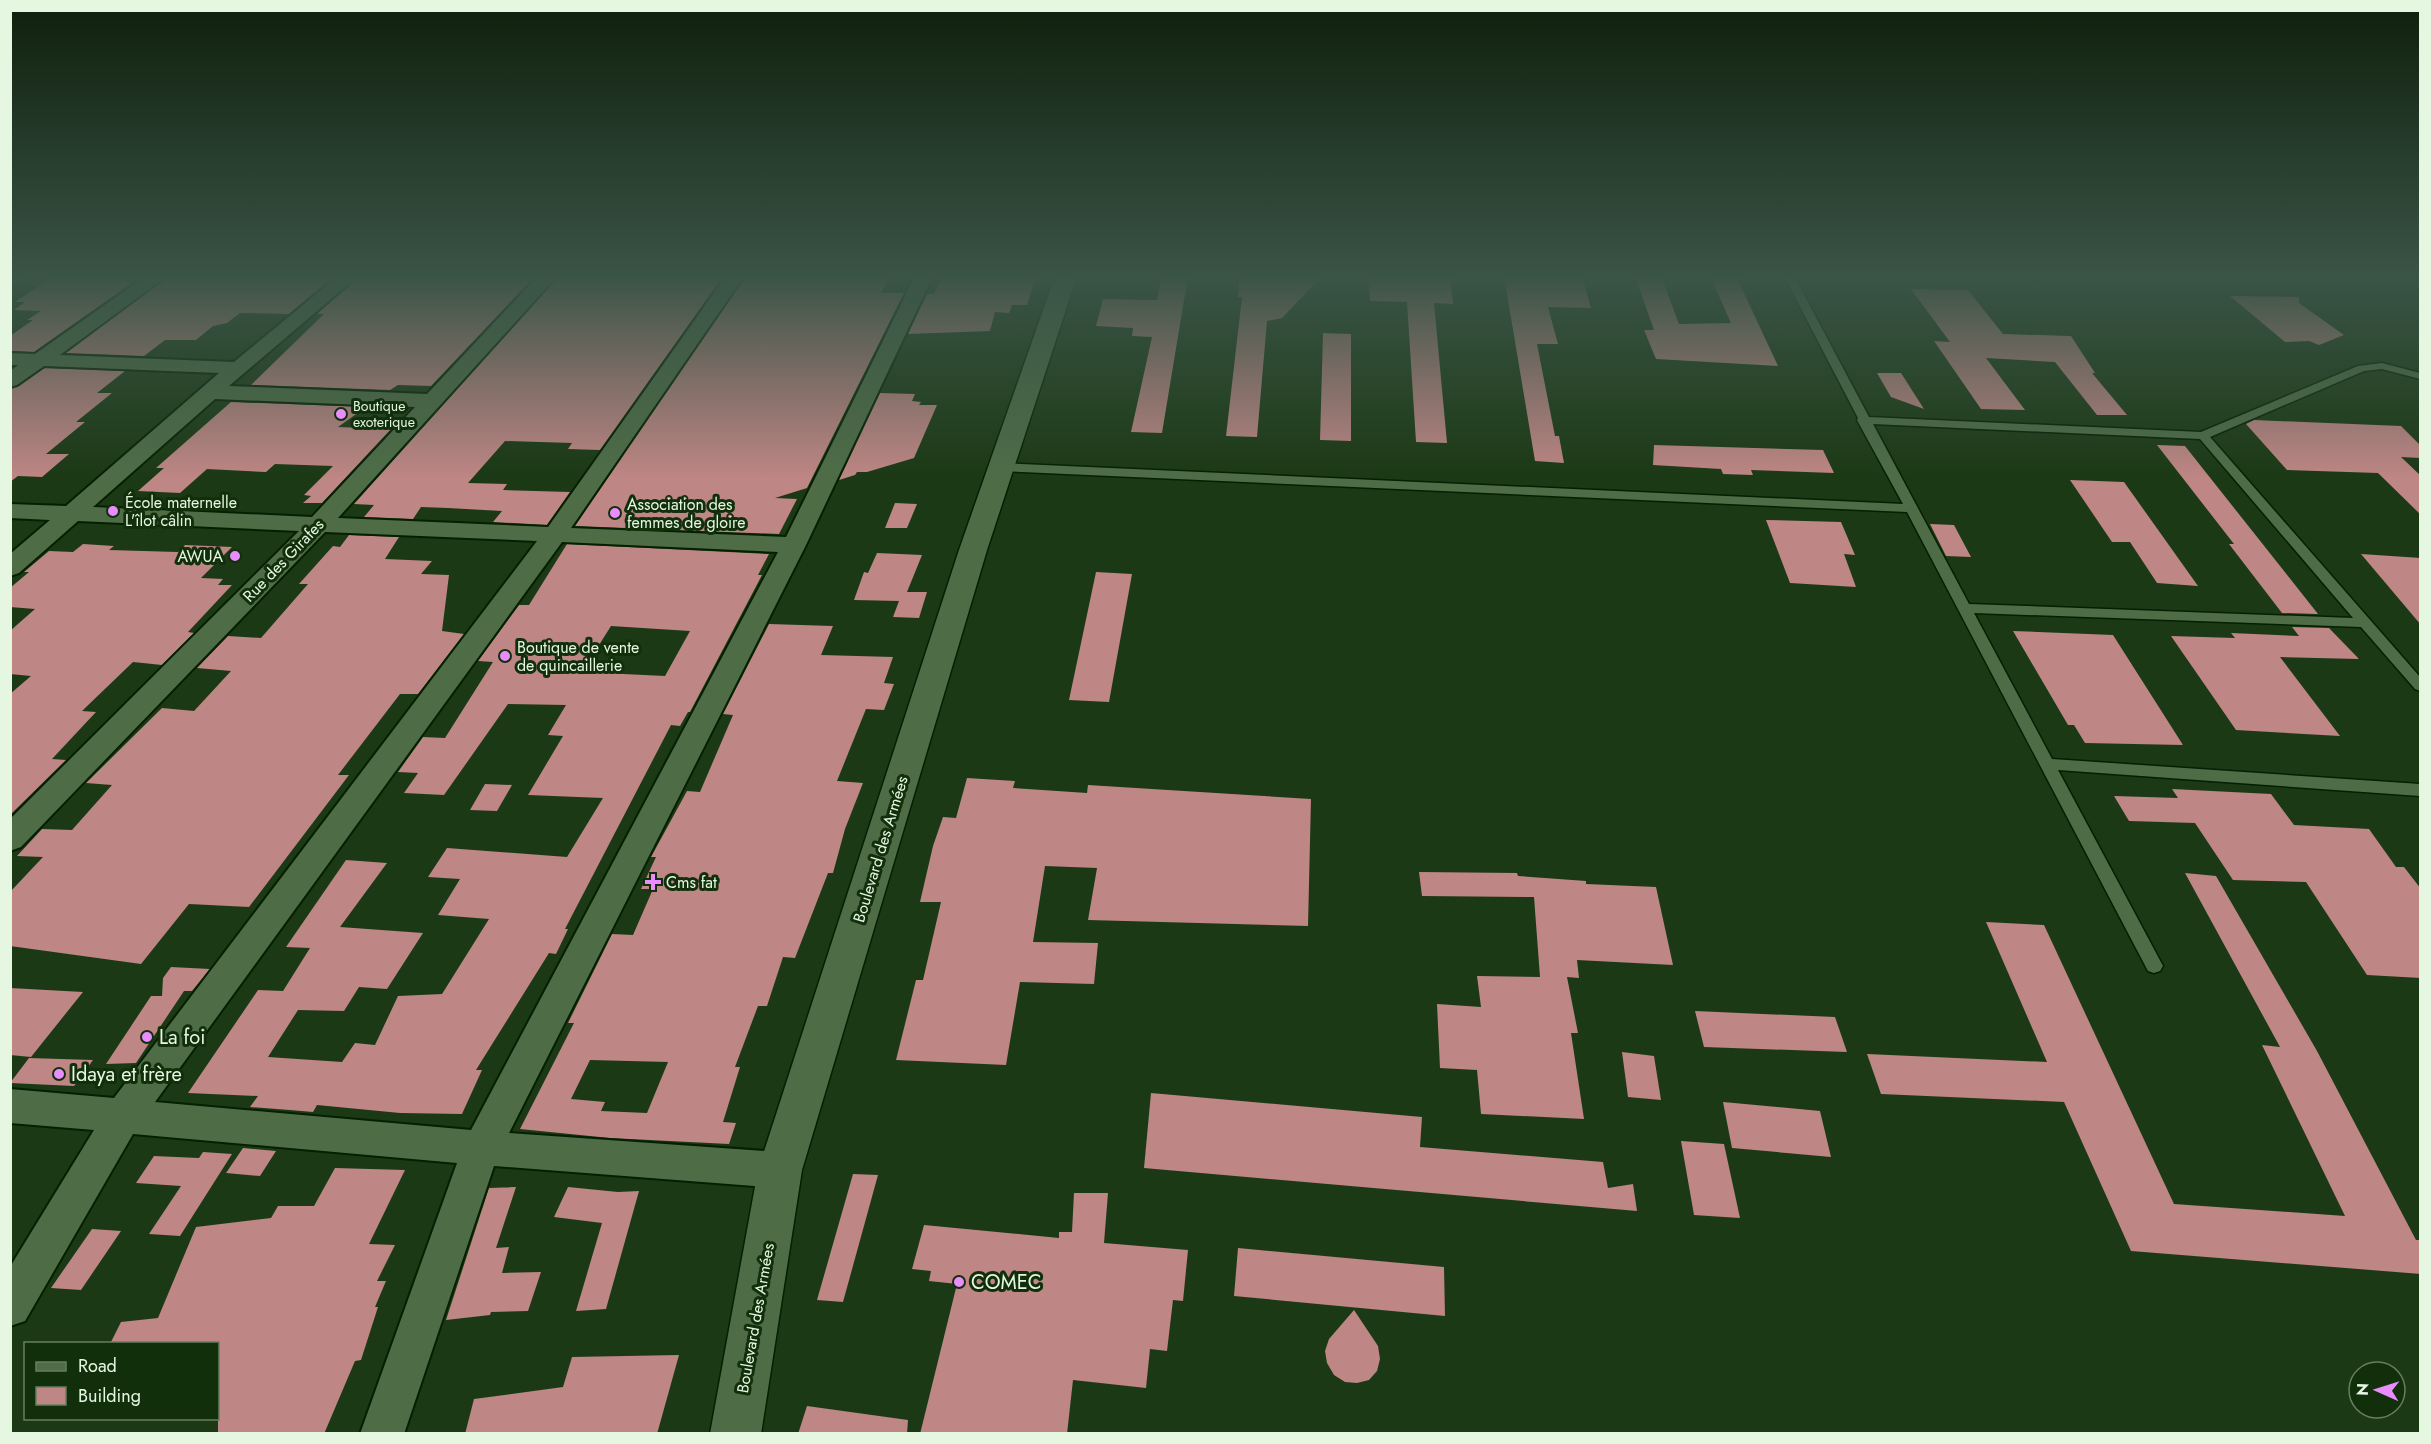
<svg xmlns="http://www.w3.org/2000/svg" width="2431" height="1444" font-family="Jost,sans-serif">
<rect width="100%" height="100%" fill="#1c3915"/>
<!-- building -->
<path fill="#be8685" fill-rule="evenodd" d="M 54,276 L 142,276 L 34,352 L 10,351 L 10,336 L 33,320 L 27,320 L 41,311 L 14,310 L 25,302 L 15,302 Z
M 169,276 L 334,276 L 289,314 L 240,313 L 227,323 L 213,326 L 196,340 L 165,340 L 144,356 L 66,353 Z
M 360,276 L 535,276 L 431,386 L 398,385 L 390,390 L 251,385 L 324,314 L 317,314 Z
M 559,276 L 723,276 L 600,450 L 568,449 L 572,443 L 505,441 L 468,483 L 507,484 L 503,490 L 570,492 L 547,525 L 493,522 L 502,511 L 448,508 L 421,507 L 413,519 L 364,517 L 374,505 L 354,504 Z
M 746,276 L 890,276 L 881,293 L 904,293 L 807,488 L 775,498 L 797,499 L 779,534 L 575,526 Z
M 943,276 L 1036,276 L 1027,305 L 1012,305 L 1009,313 L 995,312 L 990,331 L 908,334 L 927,294 L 934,294 Z
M 1162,276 L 1188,276 L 1162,433 L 1131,432 L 1152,337 L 1132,336 L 1133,328 L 1096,326 L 1103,299 L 1157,300 Z
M 1240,276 L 1322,276 L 1282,318 L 1267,321 L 1257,437 L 1226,436 L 1242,297 L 1238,297 Z
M 1369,276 L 1450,276 L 1453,304 L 1434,303 L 1447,443 L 1416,442 L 1407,302 L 1370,301 Z
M 1504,276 L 1582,276 L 1591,308 L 1548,307 L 1558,344 L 1537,344 L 1555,436 L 1559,436 L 1564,463 L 1535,461 Z
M 1635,276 L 1661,276 L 1679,324 L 1731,323 L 1710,276 L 1736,276 L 1778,366 L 1656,359 L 1644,330 L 1654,330 Z
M 1911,289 L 1968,290 L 2003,334 L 2071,336 L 2095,373 L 2092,373 L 2127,415 L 2097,415 L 2055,362 L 1986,358 L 2025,410 L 1981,409 L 1934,341 L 1950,342 Z
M 2230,296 L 2299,297 L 2299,303 L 2344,335 L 2319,345 L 2309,341 L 2285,342 Z
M 1323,333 L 1351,334 L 1351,441 L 1320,440 Z
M 45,368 L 125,371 L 97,393 L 112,393 L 76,422 L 85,422 L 46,454 L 69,454 L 42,477 L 18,476 L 10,482 L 10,389 Z
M 1877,373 L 1901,373 L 1924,409 L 1891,397 Z
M 880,393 L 915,394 L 912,401 L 921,402 L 919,405 L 937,405 L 914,458 L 867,472 L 857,472 L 855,475 L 839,480 Z
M 231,402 L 366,407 L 338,427 L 391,429 L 322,503 L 303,503 L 311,496 L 304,495 L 333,466 L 275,464 L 266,472 L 207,469 L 180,493 L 138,491 L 164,468 L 156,468 Z
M 2254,420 L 2401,426 L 2421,446 L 2421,458 L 2401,457 L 2421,476 L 2421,515 L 2378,473 L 2287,470 L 2246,424 Z
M 1654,445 L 1823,450 L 1834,473 L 1751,470 L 1753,475 L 1723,474 L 1721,469 L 1653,465 Z
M 2157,445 L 2185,446 L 2318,614 L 2282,613 L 2229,544 L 2234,544 Z
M 2070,480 L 2124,482 L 2198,586 L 2157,583 L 2130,542 L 2112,542 Z
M 895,503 L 917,504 L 907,528 L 885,528 Z
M 1766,520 L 1841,522 L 1855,555 L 1844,554 L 1856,587 L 1790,583 Z
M 1930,524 L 1954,525 L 1971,557 L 1946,556 Z
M 349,535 L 399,537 L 385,559 L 432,561 L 421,574 L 449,575 L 442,631 L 464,634 L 418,694 L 400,694 L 338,775 L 349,775 L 249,907 L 189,904 L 141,964 L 10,946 L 10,892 L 43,857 L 17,856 L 42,829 L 72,830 L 112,785 L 86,783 L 162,708 L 194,711 L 231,671 L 197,668 L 228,636 L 261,638 L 308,584 L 299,584 L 333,546 L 340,547 Z
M 83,544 L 114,546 L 109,550 L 178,552 L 185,545 L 232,547 L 201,578 L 223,579 L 218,585 L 232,585 L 188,632 L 194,633 L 162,665 L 133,662 L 82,711 L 96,712 L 52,759 L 66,760 L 10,815 L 10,694 L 31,676 L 10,674 L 10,631 L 35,609 L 10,607 L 10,588 L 29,572 L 24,572 L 49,551 L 73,552 Z
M 567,544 L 769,554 L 758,575 L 762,575 L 690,712 L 688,712 L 680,726 L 671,725 L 565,929 L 568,929 L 556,954 L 549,953 L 476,1070 L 482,1070 L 462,1114 L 400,1113 L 317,1105 L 313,1112 L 290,1110 L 250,1107 L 258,1096 L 188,1093 L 258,990 L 283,991 L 310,948 L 286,947 L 346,860 L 387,863 L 340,927 L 423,933 L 387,989 L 359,987 L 344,1011 L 298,1010 L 268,1057 L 342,1062 L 355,1043 L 375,1045 L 398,996 L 442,994 L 489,919 L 438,915 L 460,879 L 428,877 L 447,848 L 567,857 L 603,798 L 528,795 L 563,736 L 548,735 L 566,705 L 508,704 L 444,795 L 404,793 L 418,773 L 398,772 L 423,737 L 445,738 L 493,662 L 478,661 L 519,605 L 529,605 ZM 611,626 L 690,631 L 665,676 L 582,672 Z
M 877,553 L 922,555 L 907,592 L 927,592 L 919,618 L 893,617 L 899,601 L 854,600 L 864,572 L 868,573 Z
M 2361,554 L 2421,558 L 2421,625 Z
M 1096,572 L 1132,574 L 1109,702 L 1069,700 Z
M 769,624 L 833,626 L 821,655 L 893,657 L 884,683 L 894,684 L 884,710 L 866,709 L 837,781 L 863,783 L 845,829 L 833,873 L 828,873 L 795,958 L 783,957 L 767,1006 L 758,1006 L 735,1067 L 740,1067 L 723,1122 L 736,1123 L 729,1144 L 610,1138 L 520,1129 L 574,1023 L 568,1023 L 612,934 L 633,935 L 653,889 L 641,889 L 656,857 L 651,857 L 687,791 L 700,792 L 733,715 L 723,714 ZM 590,1060 L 668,1062 L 647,1113 L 601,1111 L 605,1102 L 571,1099 Z
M 2292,627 L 2329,628 L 2359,659 L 2280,657 L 2340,736 L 2236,730 L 2171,636 L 2235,638 L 2231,633 L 2299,636 Z
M 2013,631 L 2113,635 L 2183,745 L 2085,743 L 2074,725 L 2068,725 Z
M 967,778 L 1015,781 L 1013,788 L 1087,793 L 1088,785 L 1311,799 L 1308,926 L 1088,920 L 1097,868 L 1045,866 L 1033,942 L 1098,943 L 1094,984 L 1020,982 L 1006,1065 L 896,1060 L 916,980 L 923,980 L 941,902 L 920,902 L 933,846 L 943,817 L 956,818 Z
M 485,784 L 512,785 L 497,811 L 470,810 Z
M 2172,789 L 2271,794 L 2294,825 L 2369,829 L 2396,867 L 2404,867 L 2421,889 L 2421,978 L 2367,975 L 2306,882 L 2233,880 L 2195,823 L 2129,821 L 2114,796 L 2178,798 Z
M 1419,872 L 1517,873 L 1518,876 L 1586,881 L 1586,884 L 1656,887 L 1673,965 L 1577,960 L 1579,978 L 1567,977 L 1578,1033 L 1571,1033 L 1584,1119 L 1481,1114 L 1477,1070 L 1440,1068 L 1437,1004 L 1481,1007 L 1477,976 L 1540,977 L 1534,897 L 1422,896 Z
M 2185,873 L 2216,876 L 2317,1051 L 2416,1240 L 2421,1240 L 2421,1274 L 2131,1251 L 2064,1102 L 1881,1094 L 1867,1054 L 2047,1062 L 1986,922 L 2044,925 L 2174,1204 L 2345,1216 L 2262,1045 L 2280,1047 Z
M 171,967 L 210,969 L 192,991 L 184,991 L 136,1063 L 106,1064 L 151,996 L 162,996 L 163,978 Z
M 10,988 L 83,992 L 31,1057 L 10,1055 Z
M 1695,1011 L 1835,1017 L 1847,1052 L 1704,1047 Z
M 1622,1052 L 1654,1056 L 1661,1100 L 1628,1097 Z
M 29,1058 L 93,1060 L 74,1086 L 10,1083 Z
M 1151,1093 L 1422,1117 L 1420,1147 L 1603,1162 L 1608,1188 L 1633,1184 L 1637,1211 L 1144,1168 Z
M 1723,1102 L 1820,1111 L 1831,1157 L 1732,1148 Z
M 1681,1141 L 1724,1144 L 1740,1218 L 1694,1215 Z
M 243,1148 L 276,1151 L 260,1176 L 226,1173 Z
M 203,1152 L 232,1154 L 180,1236 L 149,1234 L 181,1186 L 136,1183 L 154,1156 L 199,1158 Z
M 335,1168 L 405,1170 L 369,1244 L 395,1245 L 377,1281 L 386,1281 L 375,1307 L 378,1307 L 361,1360 L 355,1361 L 324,1434 L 218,1434 L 218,1344 L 110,1344 L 121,1322 L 158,1318 L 196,1227 L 271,1218 L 278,1206 L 314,1206 Z
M 853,1174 L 878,1175 L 843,1302 L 817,1300 Z
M 516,1187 L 496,1248 L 509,1247 L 502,1273 L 541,1272 L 528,1311 L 491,1312 L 490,1315 L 446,1320 L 489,1188 Z
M 568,1187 L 618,1192 L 639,1191 L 606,1309 L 576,1311 L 602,1223 L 554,1217 Z
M 1074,1193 L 1108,1193 L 1104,1243 L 1188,1250 L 1183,1301 L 1173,1300 L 1167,1351 L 1150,1349 L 1146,1388 L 1073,1380 L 1067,1434 L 920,1434 L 957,1284 L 929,1281 L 931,1271 L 912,1269 L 924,1225 L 1059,1238 L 1059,1232 L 1072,1232 Z
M 92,1229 L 121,1231 L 81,1290 L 51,1288 Z
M 1238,1248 L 1444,1267 L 1445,1316 L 1234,1296 Z
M 1354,1310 L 1378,1346 L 1380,1359 L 1377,1371 L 1369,1380 L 1357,1383 L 1345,1382 L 1334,1375 L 1327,1363 L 1325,1351 L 1329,1339 Z
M 679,1355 L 657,1434 L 465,1434 L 474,1399 L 563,1387 L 572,1357 Z
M 807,1406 L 908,1420 L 907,1434 L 798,1434 Z"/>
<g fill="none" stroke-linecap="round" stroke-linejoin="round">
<defs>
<path id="lane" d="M 1784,276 L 1794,276 L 1869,417 L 2201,432 L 2358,366 L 2382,363 L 2420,373 L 2420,379 L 2382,369 L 2364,371 L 2210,437 L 2420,677 L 2420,691 L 2415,689 L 2361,627 L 1974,613 L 2052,759 L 2420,784 L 2420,796 L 2058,770 L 2163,966 L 2160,971 L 2154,973 L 2148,971 L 1907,512 L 1000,471 L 994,467 L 1000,463 L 1903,504 L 1857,420 L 1858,418 ZM 1873,424 L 2200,439 L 2353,618 L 1969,604 Z"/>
<path id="street" d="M 10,276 L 29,276 L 10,288 Z
M 146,276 L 167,276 L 60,355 L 234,362 L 338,276 L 358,276 L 229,386 L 427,394 L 538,276 L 557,276 L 338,518 L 548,527 L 726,276 L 744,276 L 571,528 L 786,537 L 915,276 L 933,276 L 806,545 L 509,1133 L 780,1152 L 794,1157 L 799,1170 L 794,1183 L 780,1188 L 494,1166 L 404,1434 L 360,1434 L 457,1163 L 133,1134 L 25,1321 L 10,1326 L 10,1267 L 94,1130 L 10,1123 L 10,1089 L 114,1098 L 537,541 L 325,532 L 21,847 L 10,851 L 10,819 L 299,531 L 78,521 L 19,573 L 10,576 L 10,554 L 50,520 L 10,518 L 10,504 L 66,506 L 219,373 L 44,366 L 17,385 L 10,387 L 10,371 L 18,365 L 10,365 L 10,353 L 35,354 ZM 215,399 L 415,407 L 312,517 L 93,507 ZM 562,542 L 778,552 L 471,1130 L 155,1102 Z"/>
<path id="secondary" d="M 1055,276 L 1077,276 L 987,550 L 802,1170 L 761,1434 L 710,1434 L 758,1170 L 959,550 Z"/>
</defs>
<!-- lane casing -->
<use href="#lane" stroke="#042000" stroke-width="3"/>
<!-- street casing -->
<use href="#street" stroke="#042000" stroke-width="4"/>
<!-- secondary casing -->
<use href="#secondary" stroke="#042000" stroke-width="3"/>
<!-- lane -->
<use href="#lane" fill="#4e6d47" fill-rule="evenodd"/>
<!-- street -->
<use href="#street" fill="#4e6d47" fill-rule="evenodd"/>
<!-- secondary -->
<use href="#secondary" fill="#4e6d47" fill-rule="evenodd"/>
</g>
<!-- sky -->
<linearGradient id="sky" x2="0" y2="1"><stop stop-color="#0f1f0c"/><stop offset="0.58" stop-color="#3a5446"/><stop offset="1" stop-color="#3a5446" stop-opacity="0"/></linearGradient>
<rect width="2431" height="478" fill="url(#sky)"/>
<!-- markers -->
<g fill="#e98dfe" stroke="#122f0b" stroke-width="2">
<circle cx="341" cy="414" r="6"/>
<circle cx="113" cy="511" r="6"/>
<circle cx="615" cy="513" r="6"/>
<circle cx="235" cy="556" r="6"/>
<circle cx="505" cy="656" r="6"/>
<path d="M650 873h6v6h6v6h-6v6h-6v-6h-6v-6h6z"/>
<circle cx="147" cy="1037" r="6"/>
<circle cx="59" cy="1074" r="6"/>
<circle cx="959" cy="1282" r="6"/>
</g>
<g text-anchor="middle" stroke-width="6" stroke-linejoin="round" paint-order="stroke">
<!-- far-poi labels -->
<g font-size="14" fill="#e5f7e1" stroke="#122f0b" text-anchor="start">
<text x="353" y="411">Boutique<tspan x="353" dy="16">exoterique</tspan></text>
</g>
<!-- poi labels -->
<g font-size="16" fill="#e5f7e1" stroke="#122f0b" text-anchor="start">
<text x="125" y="508">École maternelle<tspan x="125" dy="18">L'îlot câlin</tspan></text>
<text x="627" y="510">Association des<tspan x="627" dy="18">femmes de gloire</tspan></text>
<text x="223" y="562" text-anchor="end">AWUA</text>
<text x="517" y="653">Boutique de vente<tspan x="517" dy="18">de quincaillerie</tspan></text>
<text x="666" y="888">Cms fat</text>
</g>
<!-- street labels -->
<g font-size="16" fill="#e5f7e1" stroke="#122f0b">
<text transform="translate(283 560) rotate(-46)" y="6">Rue des Girafes</text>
<text transform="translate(880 849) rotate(-73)" y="6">Boulevard des Armées</text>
<text transform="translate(755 1318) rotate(-80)" y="6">Boulevard des Armées</text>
</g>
<!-- near-poi labels -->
<g font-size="20" fill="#e5f7e1" stroke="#122f0b" text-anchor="start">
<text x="159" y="1044">La foi</text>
<text x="71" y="1081">Idaya et frère</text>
<text x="971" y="1289">COMEC</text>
</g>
</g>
<!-- border -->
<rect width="2431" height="1444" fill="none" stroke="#e5f7e1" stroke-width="24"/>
<!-- legend -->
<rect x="24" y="1342" width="195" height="78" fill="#122f0b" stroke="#667f61" stroke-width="1.5"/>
<rect x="36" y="1362" width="30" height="9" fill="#4e6d47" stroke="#667f61" stroke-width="1.5"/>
<text x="78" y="1372" font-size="18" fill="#e5f7e1">Road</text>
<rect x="36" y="1387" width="30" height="18" fill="#be8685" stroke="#667f61" stroke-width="1.5"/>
<text x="78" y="1402" font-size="18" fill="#e5f7e1">Building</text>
<!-- north arrow -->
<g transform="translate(2377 1390) rotate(273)"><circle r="28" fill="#122f0b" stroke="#667f61" stroke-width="1.5"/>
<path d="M0-4.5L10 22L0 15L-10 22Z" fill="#e98dfe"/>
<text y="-9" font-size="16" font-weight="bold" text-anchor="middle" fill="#e5f7e1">N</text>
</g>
</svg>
